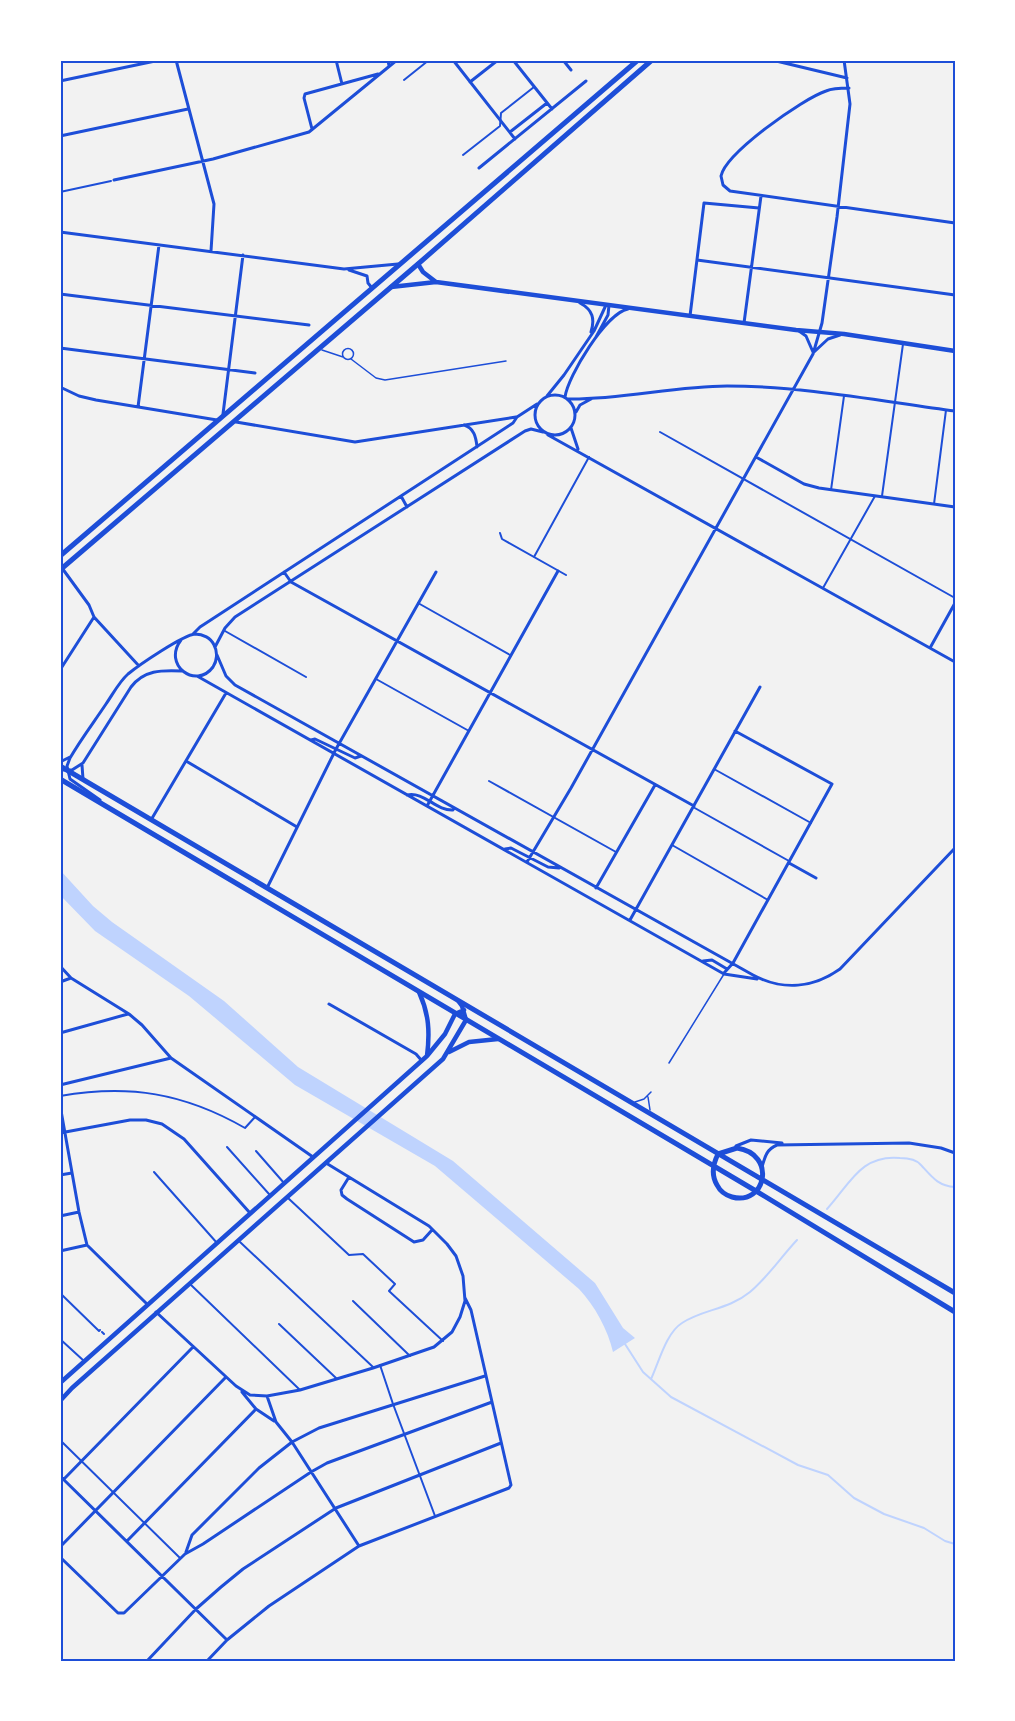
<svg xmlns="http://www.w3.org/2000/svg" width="1015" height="1721" font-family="Mulish,sans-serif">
<rect width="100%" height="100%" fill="#f2f2f2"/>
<!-- water -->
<path fill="#bfd3fe" d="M 60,870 L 93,906 L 112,922 L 224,1001 L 298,1067 L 453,1161 L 595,1283 L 623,1328 L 635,1338 L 613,1352 C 608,1330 595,1306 579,1289 L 435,1166 L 295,1085 L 189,996 L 95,931 L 60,895 Z"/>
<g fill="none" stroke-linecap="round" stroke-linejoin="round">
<!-- stream -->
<path stroke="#bfd3fe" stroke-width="2" d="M 827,1209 C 850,1184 861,1154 900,1158 C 907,1158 916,1159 921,1165 C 932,1177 938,1186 955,1187
M 625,1344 L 643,1372 L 671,1397 L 798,1465 L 828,1475 L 854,1498 L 884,1514 L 924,1528 L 945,1541 L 955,1544
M 651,1379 C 659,1362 666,1333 682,1323 C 703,1309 728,1310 750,1292 C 767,1278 781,1257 797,1240"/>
<!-- service -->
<path stroke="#1d4ed8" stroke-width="1.5" d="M342.5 354a5.5 5.5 0 1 1 11 0a5.5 5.5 0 1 1-11 0Z
M 322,350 L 343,357
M 351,359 L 376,378 L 385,380 L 506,361
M 669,1063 L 724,974
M 648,1097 L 650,1110
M 635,1102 L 644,1099 L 651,1092"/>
<!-- pedestrian -->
<path stroke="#1d4ed8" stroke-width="2" d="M 404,80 L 429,60
M 463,155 L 500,126 L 501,113 L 534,87
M 60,192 L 111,181
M 660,432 L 955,598
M 831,490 L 844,396
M 882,496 L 903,344
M 934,504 L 946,410
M 500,533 L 502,539 L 566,575
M 534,557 L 589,457
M 823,588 L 875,496
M 418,603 L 510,655
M 225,631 L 306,677
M 376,679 L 469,731
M 714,769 L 811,823
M 489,781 L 616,852
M 693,807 L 789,861
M 672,845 L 768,900
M 60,1096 C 129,1084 184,1093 245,1128 L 255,1117
M 227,1147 L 269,1194
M 256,1151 L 284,1183
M 154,1172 L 217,1243
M 288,1198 L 349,1255 L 363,1254 L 395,1284 L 389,1291 L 443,1341
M 240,1242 L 373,1367
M 190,1284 L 300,1390
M 60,1293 L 99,1331 L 100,1330
M 353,1301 L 410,1356
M 279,1324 L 336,1378
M 102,1332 L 104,1334
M 60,1339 L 84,1361
M 380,1365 L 393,1404 L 435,1516
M 60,1440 L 180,1558"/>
<!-- minor -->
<path stroke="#1d4ed8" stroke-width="3" d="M 176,60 L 214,204 L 211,251
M 336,60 L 342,84
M 388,60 L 389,66
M 453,60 L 515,139
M 513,60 L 552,109
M 563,60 L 571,70
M 772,60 L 847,78
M 60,81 L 160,60
M 470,82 L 498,60
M 849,88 C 841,88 833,88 826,91 C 802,99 726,153 721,176 L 723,185 L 730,191 L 955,223
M 312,129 L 304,98 L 305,94 L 378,74
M 510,132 L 547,103
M 60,136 L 188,109
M 479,168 L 586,81
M 114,180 L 213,159 L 309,132 L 397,60
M 60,232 L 344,269 L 398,264
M 697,260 L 955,295
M 349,270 L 367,276 L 368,283 L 372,288
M 60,294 L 309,325
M 580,303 C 593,310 595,319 591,332
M 690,316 L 704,203 L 759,208
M 744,323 L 761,196
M 799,331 L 806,336 L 813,352
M 596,337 L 608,315 L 609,305
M 60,348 L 255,373
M 814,352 L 828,339 L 840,335
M 60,387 L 79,396 L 96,400 L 217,420
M535 415a20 20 0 1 1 40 0a20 20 0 1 1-40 0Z
M 547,396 L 564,375 L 594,331 L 606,305
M 565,397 C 568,376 606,313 628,309
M 568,399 C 621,400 674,386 727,386 C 803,386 880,401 955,411
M 138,407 L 159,245
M 576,412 L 580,405 L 591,399
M 223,414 L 243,255
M 236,422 L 355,442 L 516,417
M 464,425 C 474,428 476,437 477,447
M 571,428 L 578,449
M 548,435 L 955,662
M 756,457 L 804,484 L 819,488 L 955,507
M 401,496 L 407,507
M 62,568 L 89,605 L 94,617 L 139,666
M 284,572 L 291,582 L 694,806
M 193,634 L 200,627 L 513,423 L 517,417 L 537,404
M 215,647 L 225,628 L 235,617 L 525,431 L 531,429 L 543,432
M 930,648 L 955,603
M 217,655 L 226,676 L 235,685 L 753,975 C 783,991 813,988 840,969 L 955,848
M 60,670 L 94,617
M 197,676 L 724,974 L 757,979
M 311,740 L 315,739 L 355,758 L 361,756
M 186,761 L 297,827
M 60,762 L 70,757
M 82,765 L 83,779
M 60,770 L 72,770 L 83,763 L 131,687 C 144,670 161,670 182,671
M 407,795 C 424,791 436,811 453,810
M 100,800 L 70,779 L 67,766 L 70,758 C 81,739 94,722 106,704 C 113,694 119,682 128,674 C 139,665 183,635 195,634 C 203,634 211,638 214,645 C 218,652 217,661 213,667 C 196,690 162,665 181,640
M 427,806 L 558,571
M 151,820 L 226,693
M 505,849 L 511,848 L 548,867 L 559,868
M 527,862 L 571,788 L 813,354 L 822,323 L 837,217 L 850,104 L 844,60
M 789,863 L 816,878
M 267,888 L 336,749 L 436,572
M 596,888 L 655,785
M 630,920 L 760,687
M 703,961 L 712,960 L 727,969
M 60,966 L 71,978 L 129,1014 L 142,1025 L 171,1058 L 313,1157
M 724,973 L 733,963 L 832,784 L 735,731
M 60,982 L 71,978
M 329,1004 L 416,1054 L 422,1061
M 60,1033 L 128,1014
M 60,1085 L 171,1058
M 60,1105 L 79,1212 L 87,1245
M 60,1133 L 130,1120 L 146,1120 L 162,1124 L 184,1139 L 250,1213
M 736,1146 L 751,1140 L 782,1143
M 762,1167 C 765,1156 767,1149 777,1145 L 909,1143 L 941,1148 L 955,1153
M 60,1175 L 72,1173
M 349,1177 L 341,1190 L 342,1195 L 347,1199 L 414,1242 L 423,1240 L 432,1230
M 60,1216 L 79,1212
M 60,1251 L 87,1245 L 147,1304
M 156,1312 L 236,1386 L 250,1395 L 267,1396 L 300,1390 L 373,1368 L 434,1347 L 452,1332 L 460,1317 L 465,1301 L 463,1276 L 456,1256 L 447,1244 L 429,1226 L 326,1163
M 242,1392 L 256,1409 L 274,1421
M 267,1396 L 276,1422 L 292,1442 L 359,1546
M 60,1476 L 227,1640
M 64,1479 L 193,1347
M 127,1541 L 256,1409
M 60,1547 L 226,1377
M 186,1552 L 192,1535 L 259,1468 L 292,1442 L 319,1428 L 485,1376
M 60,1557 L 118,1613 L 124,1613 L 185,1554 L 203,1544 L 311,1472 L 327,1463 L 492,1402
M 147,1661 L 196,1609 L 221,1587 L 243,1569 L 336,1508 L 501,1443
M 207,1661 L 227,1640 L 269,1606 L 359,1546 L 509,1488 L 511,1485 L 471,1310 L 465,1298"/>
<!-- tertiary -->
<path stroke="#1d4ed8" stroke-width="4.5" d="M 418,264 L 423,272 L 436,282
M 391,287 L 436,282 L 796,330 L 844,334 L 955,351"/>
<!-- secondary -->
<path stroke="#1d4ed8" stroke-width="4.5" d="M 419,992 C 429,1014 430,1032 427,1056
M 449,1052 L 469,1042 L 498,1039
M 60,1383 L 427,1056 L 445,1034 L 455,1014 L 464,1010
M 60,1401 L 72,1388 L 443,1059 L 466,1020 L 462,1006 L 459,1002"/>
<!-- trunk -->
<path stroke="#1d4ed8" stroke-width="5" d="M 60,556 L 638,60
M 60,570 L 418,264 L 652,60
M 60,766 L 955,1293
M 60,779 L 756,1191 L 955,1312
M 737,1148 C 777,1154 766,1206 732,1197 C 725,1195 720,1191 717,1185 C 711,1175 713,1164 718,1154 Z"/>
</g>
<!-- border -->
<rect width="1015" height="1721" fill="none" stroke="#ffffff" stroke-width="123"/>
<rect x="62" y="62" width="892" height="1598" fill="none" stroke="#1d4ed8" stroke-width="2"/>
</svg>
